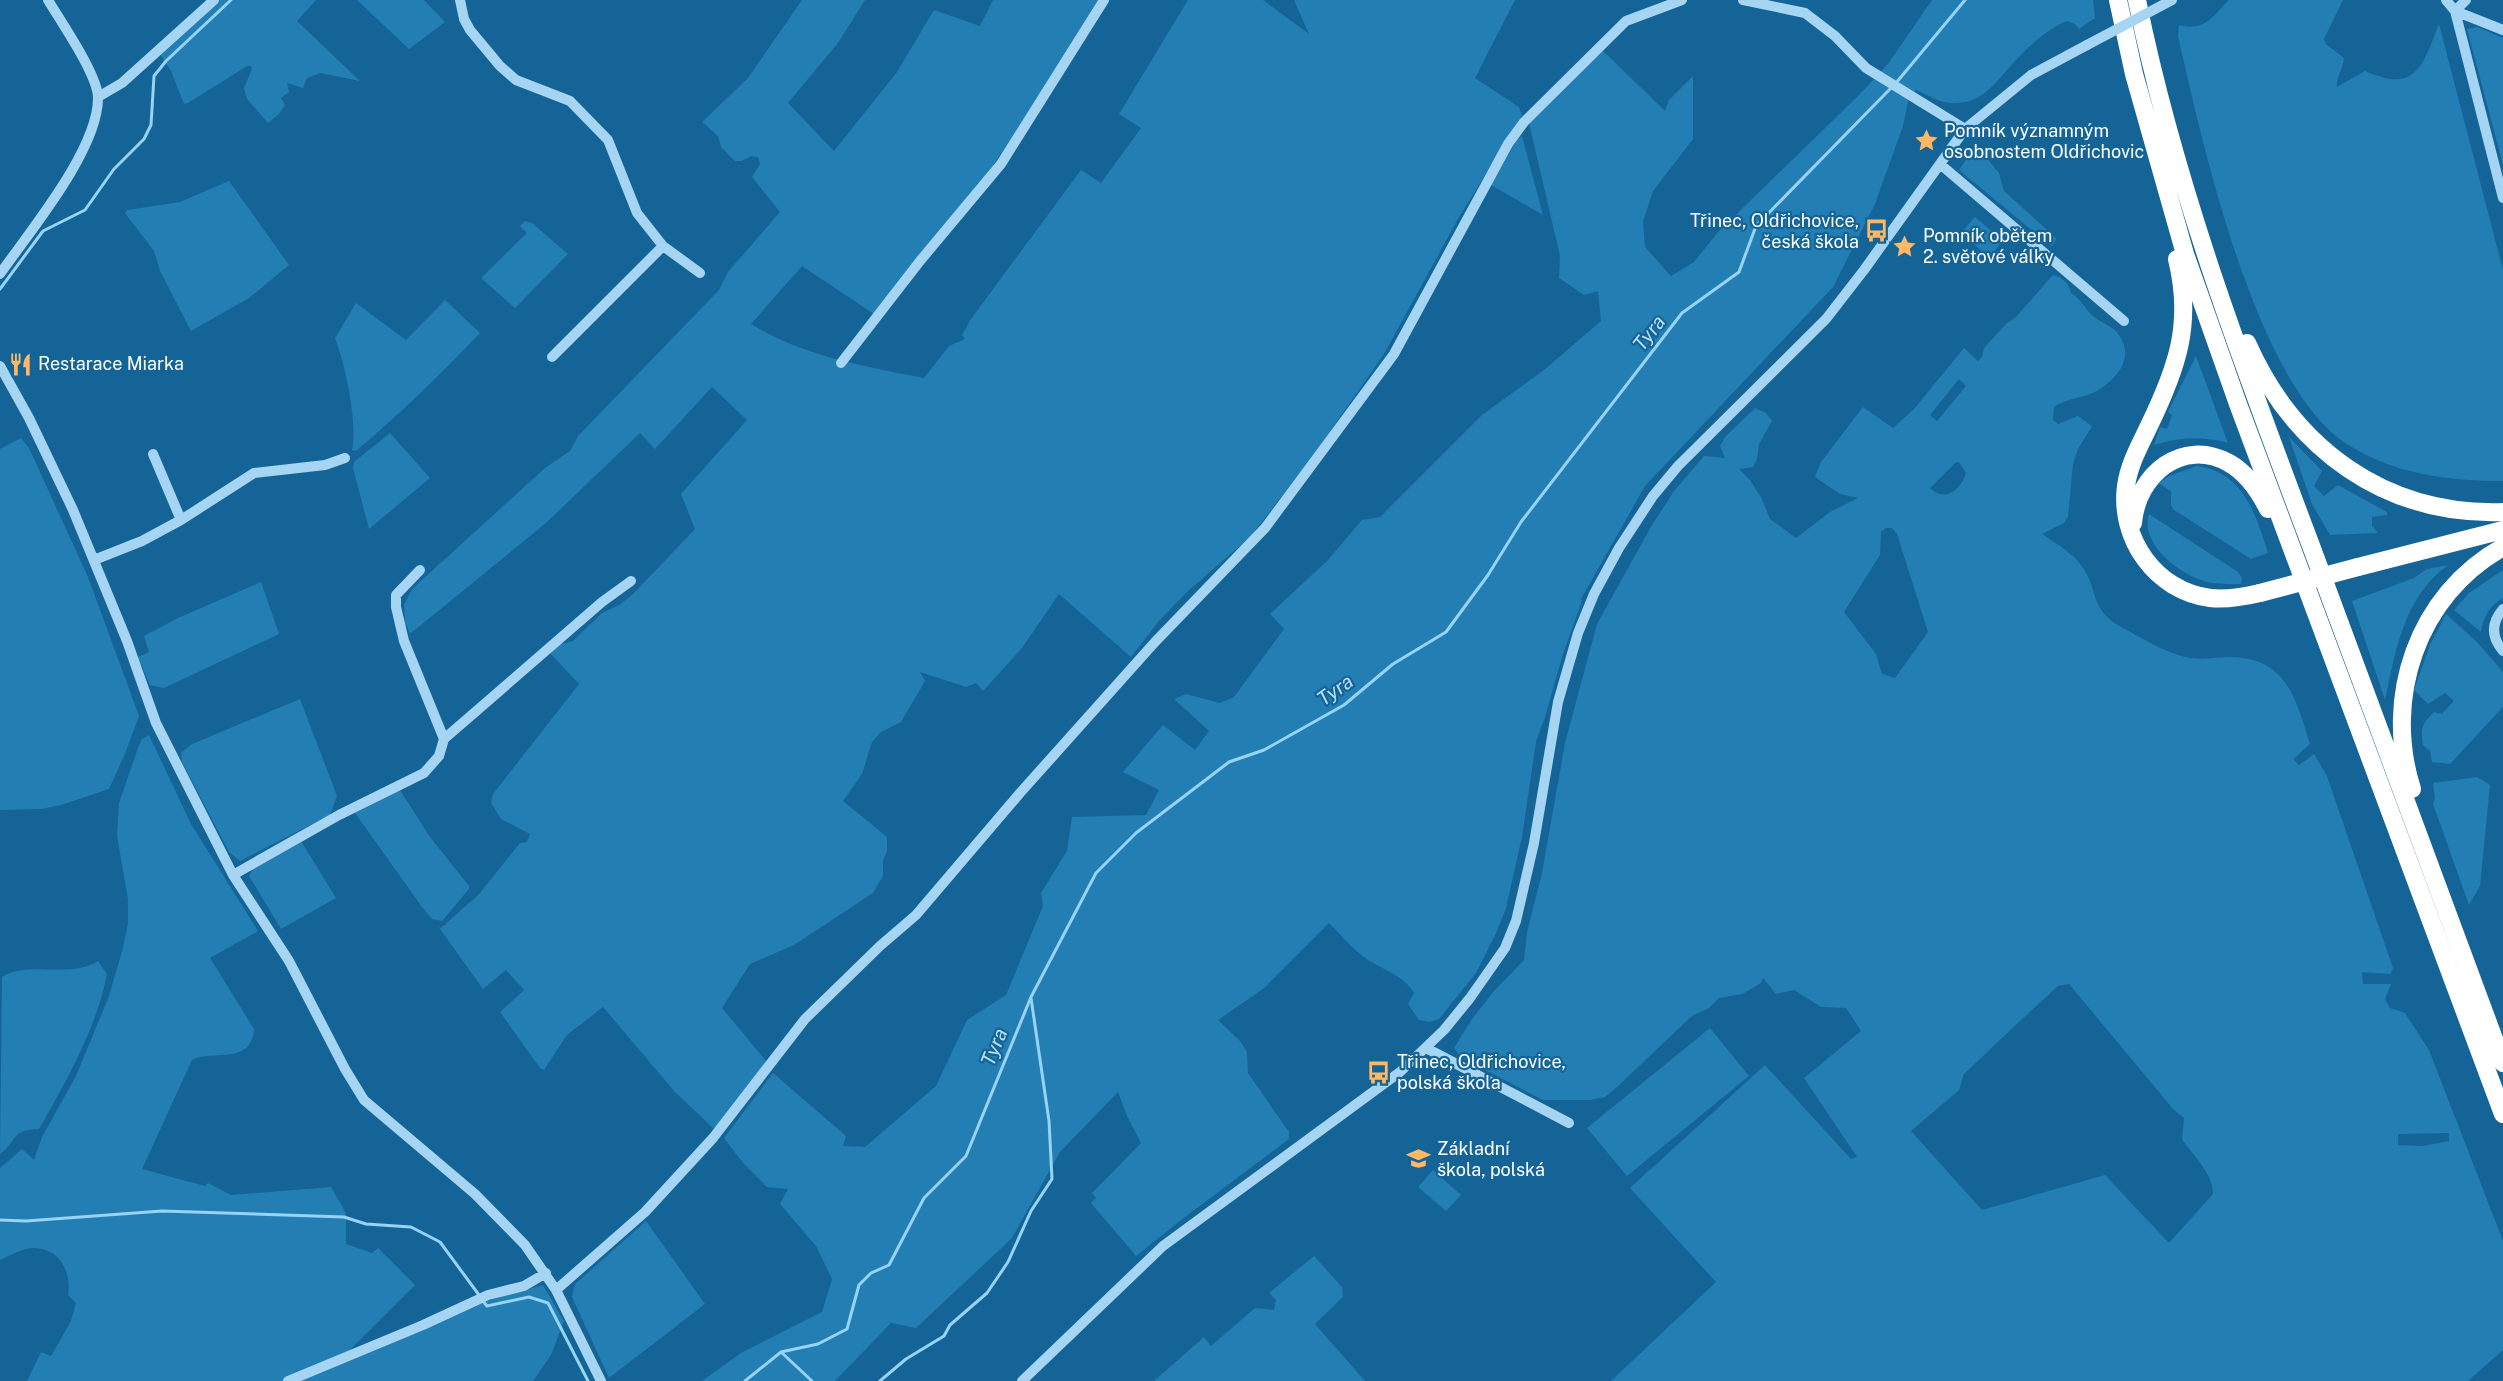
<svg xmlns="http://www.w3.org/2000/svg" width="2503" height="1381" font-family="'Public Sans',sans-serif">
<rect width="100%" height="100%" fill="#146497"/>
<!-- green -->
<path fill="#237eb4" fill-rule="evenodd" d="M 216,0 L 316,0 L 297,21 L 360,81 L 320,73 L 307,78 L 303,88 L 287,83 L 289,92 L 281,98 L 285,105 L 279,114 L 268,123 L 247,99 L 244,88 L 252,69 L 251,66 L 247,66 L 188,103 L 184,104 L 171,71 L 160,54 Z
M 357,0 L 424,0 L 445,22 L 409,49 Z
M 802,0 L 865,0 L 838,43 L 788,103 L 834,151 L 897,72 L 934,10 L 980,26 L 993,0 L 1098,0 L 1011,139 L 980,184 L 976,183 L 979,186 L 874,314 L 802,266 L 751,324 C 803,356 864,366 924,378 L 949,346 L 965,339 L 962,335 L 971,319 L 1081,170 L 1101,183 L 1141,128 L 1119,114 L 1188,0 L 1263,0 L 1309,34 L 1294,0 L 1515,0 L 1475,78 L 1519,107 L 1522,115 L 1458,219 L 1384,354 L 1315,453 L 1251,536 L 1187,592 L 1158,622 L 1131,657 L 1059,594 L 1022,648 L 983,691 L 976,683 L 966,687 L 920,672 L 925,681 L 901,722 L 881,732 L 872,742 L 862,774 L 843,801 L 887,837 L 887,851 L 883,861 L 883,876 L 873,893 L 794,945 L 750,964 L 722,1008 L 767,1062 L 714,1129 L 675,1092 L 603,1007 L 567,1035 L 544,1070 L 540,1068 L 500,1012 L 524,990 L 506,970 L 483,989 L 440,929 L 479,894 L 520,843 L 527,842 L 530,834 L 501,819 L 491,803 L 493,794 L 579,684 L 549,652 L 558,645 L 573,641 L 602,613 L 619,605 L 632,595 L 695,529 L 681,494 L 747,420 L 712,387 L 655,449 L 640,433 L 546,523 L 410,634 L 405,622 L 404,605 L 412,589 L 545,468 L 570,451 L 578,436 L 719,290 L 728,272 L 780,212 L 752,177 L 760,164 L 758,157 L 751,156 L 742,161 L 735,161 L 721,147 L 718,136 L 702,122 L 748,78 Z
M 1932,0 L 2093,0 L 2095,18 L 2079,29 L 2075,24 L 2067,21 C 2049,28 2031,44 2018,58 C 1997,79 1985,105 1951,103 C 1940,103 1926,94 1916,90 L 1908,102 L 1903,126 L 1875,204 L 1833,287 L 1645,486 L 1581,599 L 1582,601 L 1563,654 L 1545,717 L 1536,742 L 1522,837 L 1506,908 L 1497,931 L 1476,973 L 1439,1019 L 1430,1022 L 1419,1020 L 1408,1004 L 1414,993 C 1404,974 1376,968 1360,954 C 1349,945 1339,933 1329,923 L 1263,989 L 1218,1020 L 1240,1041 L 1247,1052 L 1248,1073 L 1289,1132 L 1289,1139 L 1181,1220 L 1136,1256 L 1091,1203 L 1096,1198 L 1092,1193 L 1141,1143 L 1127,1116 L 1118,1092 L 1060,1152 L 1012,1238 L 916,1328 L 891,1323 L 835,1381 L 702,1381 L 741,1353 L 822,1312 L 832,1279 L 816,1246 L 780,1204 L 788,1189 L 767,1187 L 743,1163 L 724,1138 L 773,1073 L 846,1136 L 843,1146 L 865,1147 L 936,1086 L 967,1020 L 1006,995 L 1043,906 L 1041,893 L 1067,851 L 1072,817 L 1146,815 L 1159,790 L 1123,772 L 1163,725 L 1195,750 L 1209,731 L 1174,699 L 1186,694 L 1220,703 L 1234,697 L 1284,629 L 1270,614 L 1328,560 L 1362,520 L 1380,517 L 1482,415 L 1544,370 L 1601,321 L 1598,291 L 1584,295 L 1559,278 L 1560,256 L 1529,123 L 1601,49 L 1665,111 L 1669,100 L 1693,76 L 1693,139 L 1653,191 L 1643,222 L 1645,247 L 1671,276 L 1694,262 L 1718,232 L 1859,95 L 1888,64 Z
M 2229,0 L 2343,0 L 2324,39 L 2326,44 L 2344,58 C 2343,69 2336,77 2337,87 L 2365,71 C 2417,94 2422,66 2439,24 L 2503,270 L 2503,481 C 2449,481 2393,474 2347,444 C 2255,385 2202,141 2178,36 L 2179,25 C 2204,32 2212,17 2229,0 Z
M 2477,27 L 2503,38 L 2503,165 L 2467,29 Z
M 1522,136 L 1543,215 L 1491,185 L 1517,140 Z
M 1976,145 L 1999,173 L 2004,191 L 2056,238 L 2054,244 L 2051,246 L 1959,170 Z
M 229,181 L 289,265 L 249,298 L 191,331 L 160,271 L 154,251 L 125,213 L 127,210 L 180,202 Z
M 1975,217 L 2003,241 L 1989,257 L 1961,233 Z
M 525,221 L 532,223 L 568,254 L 515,308 L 481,278 L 527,233 L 520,226 Z
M 2053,275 C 2062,277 2069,283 2071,293 C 2081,299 2084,308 2093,316 C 2101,323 2112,325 2119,335 C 2135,358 2117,379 2097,391 C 2084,398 2067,398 2054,407 L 2053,420 L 2058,424 L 2078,416 L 2092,426 L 2078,449 L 2073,464 L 2068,517 L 2064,523 L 2042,534 C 2058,545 2075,554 2085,571 C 2098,593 2090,603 2114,623 C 2137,635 2164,653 2190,658 C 2203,660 2218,657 2231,657 C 2287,658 2296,699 2310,744 L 2293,759 L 2299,765 L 2314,754 L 2327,776 L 2393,968 L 2391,974 L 2362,972 L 2363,984 L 2391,984 L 2385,999 L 2390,1008 L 2405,1013 L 2429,1050 L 2503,1241 L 2503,1350 L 2468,1381 L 1611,1381 L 1716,1282 L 1630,1188 L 1765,1065 L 1851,1159 L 1857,1157 L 1804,1078 L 1861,1031 L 1846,1008 L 1821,1007 L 1794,990 L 1776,994 L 1763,978 L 1761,983 L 1751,989 L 1742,994 L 1719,998 L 1709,1008 L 1692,1016 L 1616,1088 L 1605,1097 L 1590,1100 L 1543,1100 L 1462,1058 L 1454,1048 L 1472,1019 L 1494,991 L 1524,960 L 1527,932 L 1542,873 L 1565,743 L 1597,624 L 1652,525 L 1674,491 L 1704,456 L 1725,458 L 1720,446 L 1725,437 L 1755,408 L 1766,413 L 1772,421 L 1759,444 L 1757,459 L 1753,467 L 1739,469 L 1750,480 L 1762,499 L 1770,519 L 1796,538 L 1830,512 L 1858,498 L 1840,494 L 1815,477 L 1821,462 L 1863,407 L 1893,428 L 1914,409 L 1964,348 L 1978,361 L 1982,357 L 1984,348 L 2007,323 L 2016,317 ZM 1959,379 L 1966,386 L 1937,421 L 1930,415 ZM 1956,462 L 1959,462 L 1966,473 C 1961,490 1945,503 1930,488 ZM 1886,528 L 1892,528 L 1897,534 L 1928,632 L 1895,678 L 1882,674 L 1876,654 L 1844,612 L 1880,555 L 1881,532 ZM 2069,984 L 2173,1109 L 2184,1118 L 2182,1139 C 2193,1156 2213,1173 2213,1194 L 2169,1243 L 2105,1175 L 1982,1210 L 1911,1131 L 1959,1090 L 1964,1074 L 2019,1022 L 2058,986 ZM 2449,1133 L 2449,1141 L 2423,1146 L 2398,1145 L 2398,1134 Z
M 445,300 L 480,333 C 441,374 400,414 356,451 L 352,450 C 358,423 345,364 335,338 L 356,303 L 406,340 Z
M 2196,356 L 2228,443 C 2202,436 2180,437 2154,445 L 2160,427 L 2167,429 L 2172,415 L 2168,412 Z
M 390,433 L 430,478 L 369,529 L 353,468 L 354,462 Z
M 2289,437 L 2322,471 L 2314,486 L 2324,496 L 2338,485 L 2387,512 L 2387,515 L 2372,517 L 2372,526 L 2378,533 L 2330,535 L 2312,504 Z
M 21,438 L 29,448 L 88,577 L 139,716 L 125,754 L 109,789 L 61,805 L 41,809 L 0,810 L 0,449 Z
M 2197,466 C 2243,472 2256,514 2268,553 L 2251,559 L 2174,510 L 2171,506 L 2171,491 L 2158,483 L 2169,476 Z
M 2149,514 L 2238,572 L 2242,578 L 2241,584 C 2232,584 2222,584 2213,583 C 2185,579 2139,546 2149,514 Z
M 2448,565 C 2404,597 2396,649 2385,700 L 2352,601 L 2414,578 L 2427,569 Z
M 2503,570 L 2503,598 C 2490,605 2483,617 2481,632 L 2454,610 L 2469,593 Z
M 261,582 L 279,634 L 164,688 L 150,685 L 138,657 L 149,652 L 144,636 L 178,618 Z
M 2446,614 L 2477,642 L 2503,672 L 2503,707 L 2450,764 L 2432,762 L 2430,751 L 2423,745 C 2420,730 2422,723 2434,712 L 2442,714 L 2454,701 L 2445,693 L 2428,704 L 2414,690 L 2430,645 Z
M 300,699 L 337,796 L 330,815 L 240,861 L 229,852 L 182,762 L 181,753 L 192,744 Z
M 149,735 L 191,824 L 258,931 L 210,958 L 254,1029 C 251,1066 214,1049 192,1060 L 142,1169 L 205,1186 L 208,1183 L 231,1195 L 331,1187 L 346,1213 L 346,1244 L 372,1253 L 378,1248 L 415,1285 L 349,1351 L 487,1301 L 543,1285 L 564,1321 L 551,1355 L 533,1381 L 27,1381 L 41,1352 L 51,1356 L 71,1321 L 76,1303 L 68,1295 C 72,1271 59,1247 31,1248 C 20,1249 10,1256 0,1260 L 0,1168 L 22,1149 L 34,1160 L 42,1137 L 76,1076 L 109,996 L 123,948 L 128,923 L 128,899 L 117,836 L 119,803 L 138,748 L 142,739 Z
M 2477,777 L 2490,785 L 2480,886 L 2469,905 L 2433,804 L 2435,798 L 2433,783 Z
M 400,790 L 430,837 L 469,886 L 469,889 L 442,921 L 432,919 L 422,907 L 355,813 Z
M 301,841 L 336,898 L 281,929 L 249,876 L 253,869 Z
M 98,961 L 107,974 C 97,1027 66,1082 39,1129 C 10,1130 19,1140 0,1154 L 2,977 C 29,960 69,979 98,961 Z
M 1710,1028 L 1749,1076 L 1627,1176 L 1587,1128 Z
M 1433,1170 L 1461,1195 L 1446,1211 L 1418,1187 Z
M 646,1221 L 705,1304 L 609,1378 L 572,1297 L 575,1284 Z
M 1314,1256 L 1342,1287 L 1343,1297 L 1315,1324 L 1365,1381 L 1154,1381 L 1204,1337 L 1211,1346 L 1255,1308 L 1274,1310 L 1276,1300 L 1269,1293 Z"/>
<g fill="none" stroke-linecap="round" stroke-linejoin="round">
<!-- stream -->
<path stroke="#97d3f5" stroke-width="3" d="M 1896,83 L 1965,0
M 0,289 L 43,231 L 85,210 L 114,169 L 144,139 L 151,125 L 154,76 L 166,61 L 231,0
M 0,1220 L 26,1221 L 162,1211 L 344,1217 L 366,1224 L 411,1227 L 440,1242 L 479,1295
M 483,1301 L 487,1306 L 529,1297 L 548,1303 L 588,1381
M 781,1352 L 812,1381
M 745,1381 L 781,1352 L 818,1344 L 847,1329 L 859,1285 L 871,1273 L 889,1265 L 924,1198 L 966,1156 L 1031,997 L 1096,873 L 1136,833 L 1229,762 L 1264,750 L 1344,705 L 1393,664 L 1446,632 L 1488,575 L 1521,522 L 1682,313 L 1739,272 L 1756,226 L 1891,88
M 880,1381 L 906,1359 L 944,1336 L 950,1325 L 987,1293 L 1008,1262 L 1031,1211 L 1052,1179 L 1049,1121 L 1031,998"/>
<!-- minor -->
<path stroke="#a5d5f2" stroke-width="10" d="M 460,0 L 464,19 L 470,30 L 500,66 L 516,80 L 570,101 L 608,140 L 637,213 L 663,246
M 1743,0 L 1805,13 L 1835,36 L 1866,68 L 1965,129
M 2446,0 L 2455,11 L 2503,198
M 2455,11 L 2503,30
M 2455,11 L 2466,0
M 98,97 L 122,83 L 214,0
M 1940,164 L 2124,321
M 0,274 C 30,231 98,150 98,98 C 98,75 61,22 48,0
M 552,357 L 663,246 L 700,273
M 841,363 L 920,261 L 1001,164 L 1104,0
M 0,366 L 29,418 L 73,510 L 127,641 L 156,723 L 233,875 L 289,961 L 345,1069 L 364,1100 L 475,1194 L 525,1245 L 556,1290 L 601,1381
M 153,454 L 181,520
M 94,560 L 142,541 L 181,520 L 254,473 L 325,465 L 345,458
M 2503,609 C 2491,623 2491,637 2503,651
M 444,739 L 602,602 L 631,581
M 233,875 L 339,815 L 424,773 L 439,756 L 444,739 L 404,641 L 396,607 L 396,595 L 420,570
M 1426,1048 L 1569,1123
M 556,1290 L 645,1212 L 713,1138 L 805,1019 L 880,946 L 916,915 L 1020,793 L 1155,642 L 1265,528 L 1394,354 L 1508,144 L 1524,122 L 1626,21 L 1682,0
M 288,1381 L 423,1325 L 488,1295 L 524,1286 L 546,1273
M 1022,1381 L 1163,1246 L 1400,1072 L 1444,1030 L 1470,998 L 1505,948 L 1516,921 L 1534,843 L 1558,702 L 1578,633 L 1594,594 L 1619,548 L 1653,496 L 1678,466 L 1826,319 L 1864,270 L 1965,129 L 2031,75 L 2087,45"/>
<!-- highway -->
<path stroke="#fff" stroke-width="18" d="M 2118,0 L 2134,74 L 2185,254 L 2238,404 L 2503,1114
M 2137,0 C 2175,187 2243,365 2310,543 C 2375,716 2438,890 2503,1063
M 2177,259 C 2193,324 2177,368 2149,426 C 2140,445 2129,464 2126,486 C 2119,539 2156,591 2210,598 C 2227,600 2243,597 2260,593
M 2247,343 C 2294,449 2385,516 2503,512
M 2133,523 C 2137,475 2182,437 2229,463 C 2247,473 2259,491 2268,509
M 2358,567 L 2503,530
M 2412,789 C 2383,698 2417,595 2503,547"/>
<!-- minor-bridge -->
<path stroke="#a5d5f2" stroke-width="10" d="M 2087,45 L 2172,0"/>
<!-- highway-bridge -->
<path stroke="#fff" stroke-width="18" d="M 2260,593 L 2358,567"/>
</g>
<!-- icons -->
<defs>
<symbol id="sight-bare" viewBox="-9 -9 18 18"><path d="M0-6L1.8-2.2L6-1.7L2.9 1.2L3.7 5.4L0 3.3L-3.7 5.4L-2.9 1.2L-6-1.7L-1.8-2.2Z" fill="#ffb866" stroke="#146497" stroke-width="2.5" paint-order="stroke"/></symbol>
<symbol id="bus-bare" viewBox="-9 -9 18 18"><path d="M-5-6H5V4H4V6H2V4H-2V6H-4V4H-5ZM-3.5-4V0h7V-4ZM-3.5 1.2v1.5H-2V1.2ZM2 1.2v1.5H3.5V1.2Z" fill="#ffb866" stroke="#146497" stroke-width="2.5" paint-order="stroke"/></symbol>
<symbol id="restaurant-bare" viewBox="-9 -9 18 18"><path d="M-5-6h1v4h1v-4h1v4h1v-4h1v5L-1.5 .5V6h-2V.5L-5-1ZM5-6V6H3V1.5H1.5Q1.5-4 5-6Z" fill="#ffb866" stroke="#146497" stroke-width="2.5" paint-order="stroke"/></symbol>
<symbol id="school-bare" viewBox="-9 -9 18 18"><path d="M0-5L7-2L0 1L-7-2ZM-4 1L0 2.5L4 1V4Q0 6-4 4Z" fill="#ffb866" stroke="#146497" stroke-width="2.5" paint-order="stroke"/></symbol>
</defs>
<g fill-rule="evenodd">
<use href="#sight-bare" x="1910" y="124" width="33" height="33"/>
<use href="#bus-bare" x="1860" y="214" width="33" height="33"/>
<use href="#sight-bare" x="1888" y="230" width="33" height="33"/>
<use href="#restaurant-bare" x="4" y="348" width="33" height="33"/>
<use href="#bus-bare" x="1362" y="1056" width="33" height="33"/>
<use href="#school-bare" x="1402" y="1142" width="33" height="33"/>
</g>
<g text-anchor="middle" stroke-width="4.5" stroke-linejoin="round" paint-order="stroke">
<!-- poi labels -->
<g font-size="18" fill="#fff" stroke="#146497" text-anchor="start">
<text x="1944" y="137">Pomník významným<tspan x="1944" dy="21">osobnostem Oldřichovic</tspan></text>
<text x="1859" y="227" text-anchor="end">Třinec, Oldřichovice,<tspan x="1859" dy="21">česká škola</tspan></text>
<text x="1923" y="242">Pomník obětem<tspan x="1923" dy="21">2. světové války</tspan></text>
<text x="38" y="370">Restarace Miarka</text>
<text x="1397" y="1068">Třinec, Oldřichovice,<tspan x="1397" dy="21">polská škola</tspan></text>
<text x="1437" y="1155">Základní<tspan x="1437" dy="21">škola, polská</tspan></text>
</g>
<!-- water labels -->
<g font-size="20" font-style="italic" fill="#b5e1f9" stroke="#146497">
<text transform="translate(1649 333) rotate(-52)" y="7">Tyra</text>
<text transform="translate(1335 690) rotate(-35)" y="7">Tyra</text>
<text transform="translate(994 1047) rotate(-68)" y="7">Tyra</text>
</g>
</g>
</svg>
